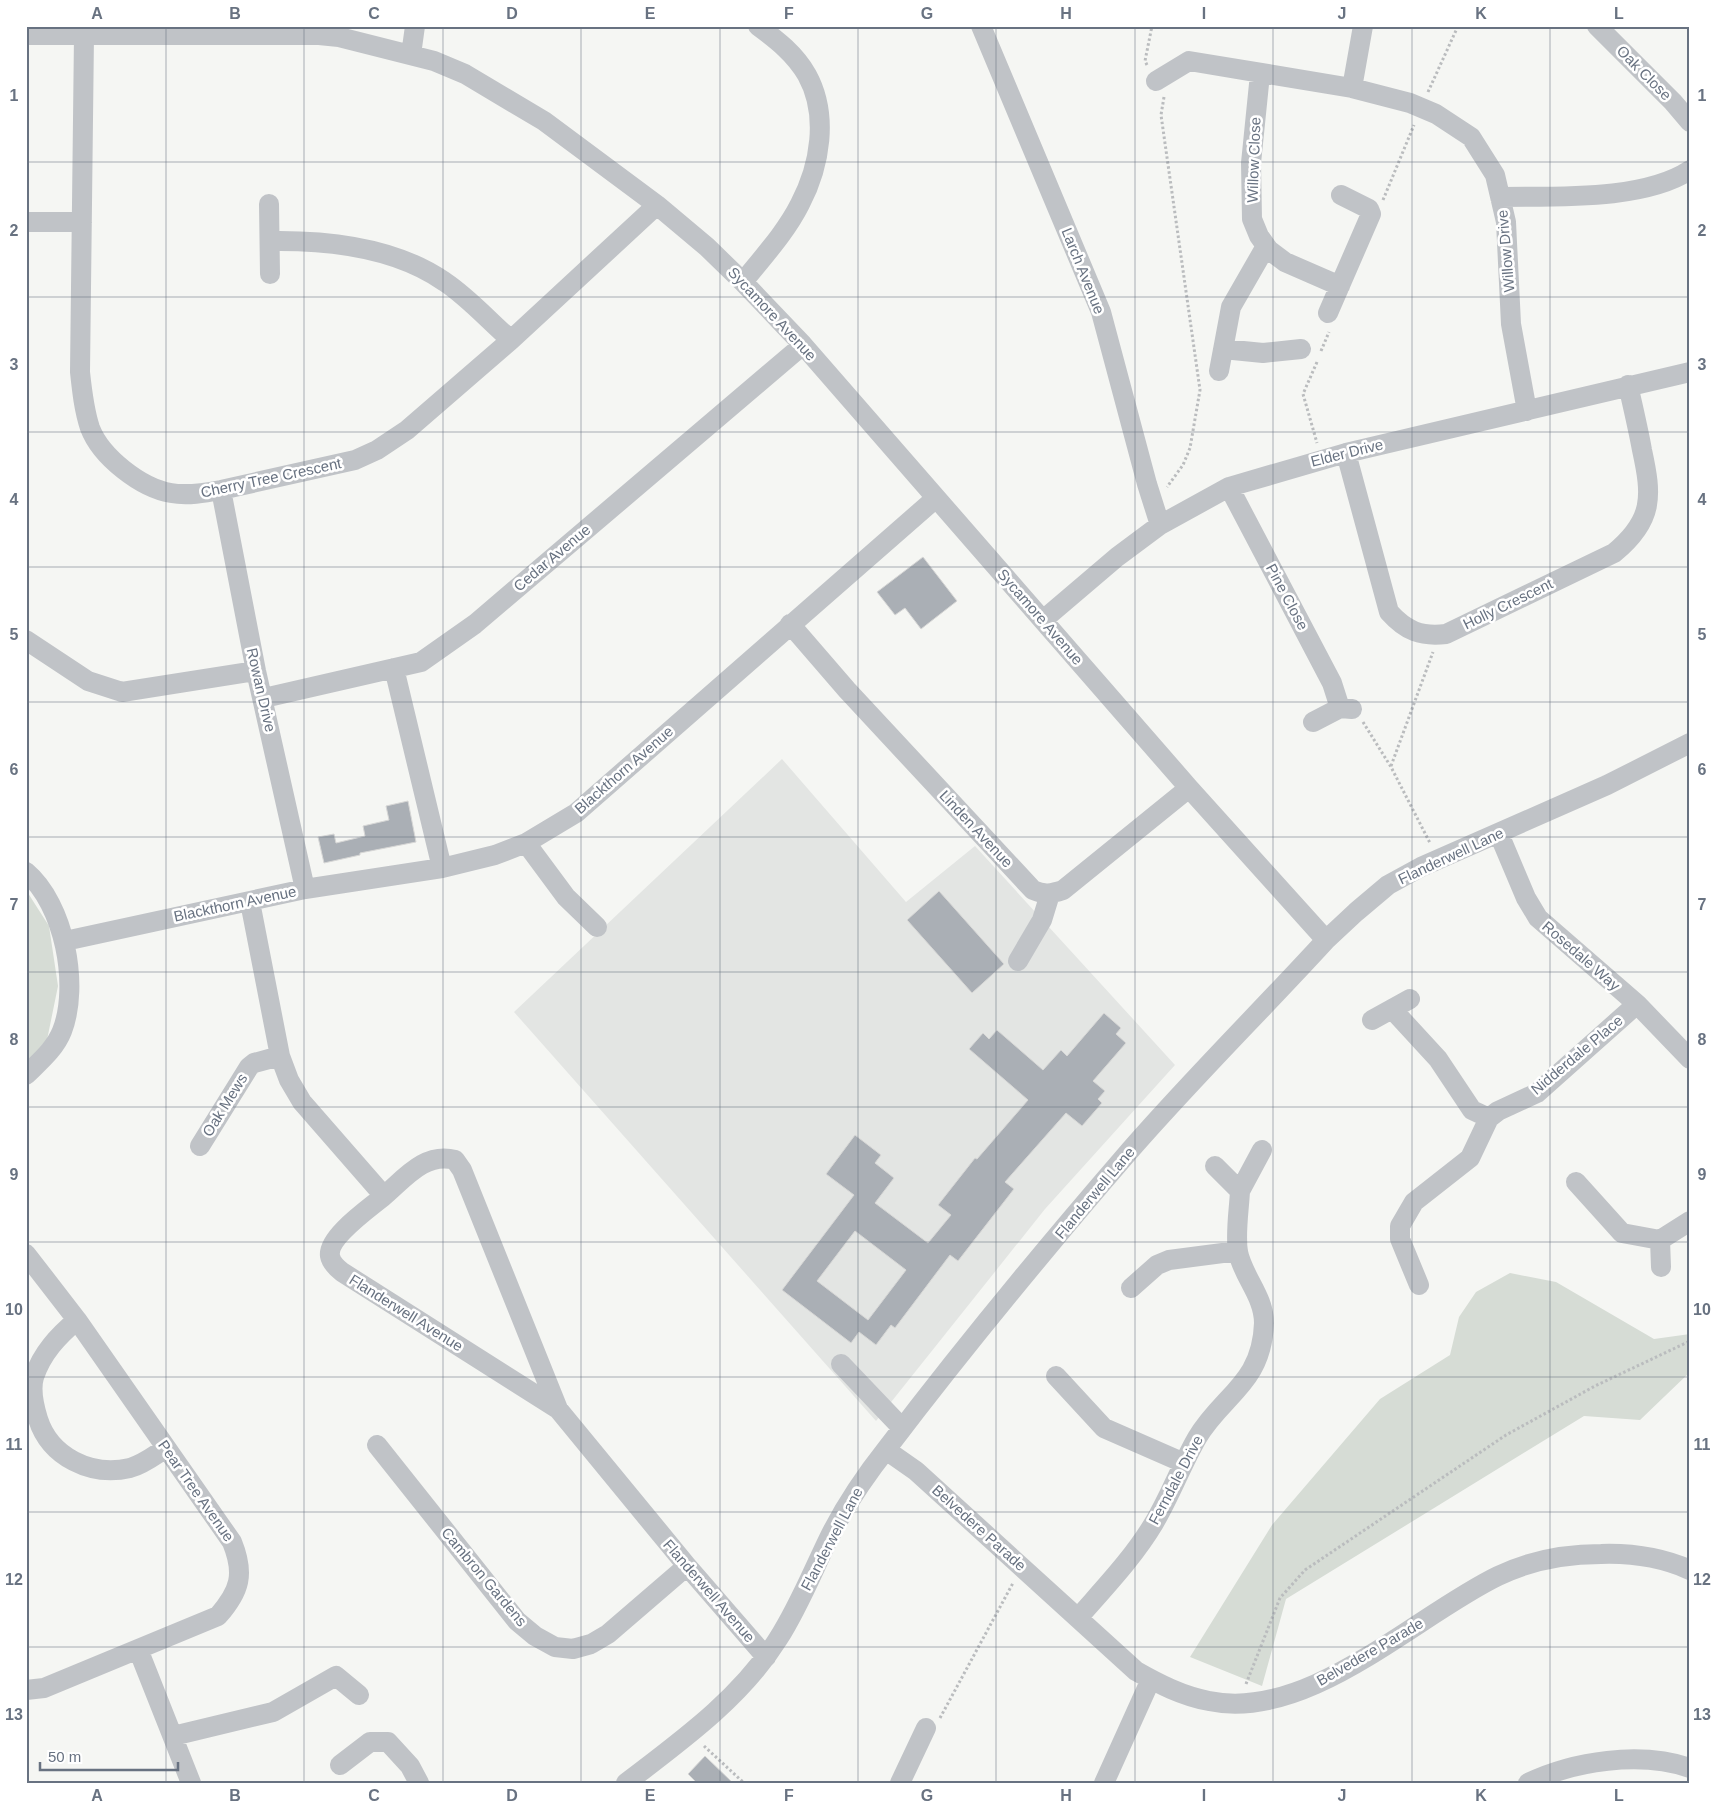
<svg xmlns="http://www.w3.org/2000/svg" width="1716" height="1809" font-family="Helvetica,sans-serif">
<rect width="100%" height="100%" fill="#f5f6f3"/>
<!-- built -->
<path fill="#e3e5e3" d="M 782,759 L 906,902 L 975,846 L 1175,1065 L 1045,1209 L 876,1421 L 514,1012 Z"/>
<!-- green -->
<path fill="#d6dcd5" d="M 26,890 L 49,926 L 58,986 L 47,1040 L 26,1064 Z
M 1510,1273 L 1556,1282 L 1654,1339 L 1690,1334 L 1690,1372 L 1640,1420 L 1584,1416 L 1286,1599 L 1262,1686 L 1190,1657 L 1272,1525 L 1380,1399 L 1450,1355 L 1459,1317 L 1476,1292 Z"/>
<!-- building -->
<path fill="#aaafb5" stroke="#d7d7d6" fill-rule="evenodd" d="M 923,557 L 957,601 L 921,629 L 905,608 L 895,615 L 877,592 Z
M 408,801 L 416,842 L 360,853 L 360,855 L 324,863 L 318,837 L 334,834 L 336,843 L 365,836 L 363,826 L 389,820 L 386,806 Z
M 939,891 L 1004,964 L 972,993 L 907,920 Z
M 1104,1013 L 1121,1028 L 1116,1034 L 1126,1043 L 1093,1081 L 1105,1091 L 1098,1099 L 1102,1103 L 1082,1126 L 1066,1113 L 1005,1182 L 1014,1189 L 958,1261 L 950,1255 L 895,1328 L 891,1325 L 876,1345 L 859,1332 L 851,1343 L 782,1290 L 854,1195 L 826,1174 L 855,1135 L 881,1155 L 875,1163 L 894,1178 L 875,1203 L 928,1243 L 951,1215 L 938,1205 L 975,1158 L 977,1159 L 1028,1100 L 969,1049 L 983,1033 L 989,1039 L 997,1030 L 1043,1070 L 1061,1050 L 1067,1056 ZM 855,1231 L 906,1270 L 868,1320 L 817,1281 Z
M 705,1756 L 733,1783 L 697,1783 L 688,1774 Z"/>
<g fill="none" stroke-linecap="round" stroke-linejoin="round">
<!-- path -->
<path stroke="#babcbe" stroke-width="3" stroke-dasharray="2.5 2.5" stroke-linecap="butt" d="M 1147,65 L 1145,61 L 1152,26
M 1428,92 L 1458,26
M 1164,97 L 1161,115 L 1200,390 L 1190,448 L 1183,465 L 1167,487
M 1383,200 L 1414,125
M 1321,351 L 1329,332
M 1317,362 L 1303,394 L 1317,443
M 1363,722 L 1391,767 L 1430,843
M 1391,766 L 1433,652
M 1246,1684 L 1280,1598 L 1305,1570 L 1506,1435 L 1595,1386 L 1690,1341
M 940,1718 L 1013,1583
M 704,1746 L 744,1783"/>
<!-- minor -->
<path stroke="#c0c3c7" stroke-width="20" d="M 981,26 L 1101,312 L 1147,484 L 1160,525
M 1597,26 L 1673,102 L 1690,122
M 26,35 L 319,35 L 339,37 L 434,61 L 465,74 L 544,121 L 657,205 L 707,247 L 743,282 L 803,345 L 1189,788 L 1326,940
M 84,35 L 80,372 C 82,391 84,410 90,428 C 101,457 141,488 171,493 C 187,496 205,493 221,490 L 355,460 L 377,450 L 407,430 L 511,340 L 657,205
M 411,55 L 415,26
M 1260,74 L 1251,163 L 1252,219 L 1259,236 L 1269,250 L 1285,262 L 1340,286
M 1156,81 L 1189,61 L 1352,88 L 1410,103 L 1436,114 L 1471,137 L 1495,175 L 1506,222 L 1511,324 L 1527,411
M 1352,88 L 1363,26
M 1500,197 C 1555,196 1643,201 1690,170
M 269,204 L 270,274
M 26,222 L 82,222
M 270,241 C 329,240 395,247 445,282 C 469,298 489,321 511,340
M 743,282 C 763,257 786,232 800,204 C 820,166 829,115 807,75 C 795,54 777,40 758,26
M 1328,313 L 1371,214 L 1369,209 L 1341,195
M 1223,349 L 1263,353 L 1301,349
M 1219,371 L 1231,307 L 1266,246
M 1346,453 L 1389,612 C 1406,631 1421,637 1446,634 L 1614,553 C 1654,520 1652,496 1642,450 C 1638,428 1633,407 1628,385
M 1229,487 L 1332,683 L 1340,708
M 221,490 L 256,671 L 305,889
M 1043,620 L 1117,557 L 1160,525 L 1229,487 L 1346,453 L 1690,372
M 790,624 L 847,690 L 1033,890 C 1044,895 1051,894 1063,890 L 1189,788
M 26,640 L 88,681 L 122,692 L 256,671
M 394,668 L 442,868
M 264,698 L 421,662 L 475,624 L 803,345
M 1313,722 L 1340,708 L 1352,709
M 1499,834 L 1526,898 L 1538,918 L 1637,1004 L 1690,1059
M 526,843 L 566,897 L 597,927
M 26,872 C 64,904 80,985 62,1031 C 55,1049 39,1062 26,1075
M 250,902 L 280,1056 L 289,1080 L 302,1102 L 384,1196 C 405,1178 425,1152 455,1160 L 462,1170 L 558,1409 L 687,1566 L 766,1657
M 65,941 L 305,889 L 442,868 L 495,855 L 526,843 L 576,813 L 936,498
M 1018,961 L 1042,920 L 1050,894
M 1392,1009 L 1438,1059 L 1472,1110 L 1489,1118
M 1372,1020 L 1410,999
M 200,1146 L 249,1067 L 254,1063 L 280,1056
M 1215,1166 L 1240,1191 L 1262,1150
M 1576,1182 L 1622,1233 L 1660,1240 L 1661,1267
M 384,1196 C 370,1208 327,1237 330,1256 C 331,1262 337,1268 342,1272 L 558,1409
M 1660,1240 L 1690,1221
M 26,1254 L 77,1320 L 232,1542 C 245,1574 240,1591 218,1616 L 44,1688 L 26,1690
M 1419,1285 L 1400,1239 L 1400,1226 L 1414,1202 L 1470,1158 L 1489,1118 L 1498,1111 L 1537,1093 L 1637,1004
M 1131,1288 L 1157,1265 L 1169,1260 L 1238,1251
M 77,1320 C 58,1336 42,1353 34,1377 C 30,1391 34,1406 38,1419 C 50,1457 91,1477 130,1468 C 144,1464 155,1455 166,1448
M 841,1364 L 902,1428
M 1056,1376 L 1104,1428 L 1184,1463
M 377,1445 L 517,1621 L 535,1636 L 555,1647 L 573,1649 L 591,1644 L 608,1634 L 687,1566
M 886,1450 L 916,1471 L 1136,1671 C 1159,1684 1182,1696 1209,1701 C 1308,1722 1415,1616 1498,1576 C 1531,1560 1566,1554 1601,1554 C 1632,1553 1661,1557 1690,1570
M 1078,1618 C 1105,1587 1133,1558 1154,1523 C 1170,1496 1181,1466 1197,1438 C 1222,1395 1262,1384 1264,1323 C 1264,1296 1243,1277 1238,1252 C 1235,1234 1239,1211 1240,1191
M 138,1649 L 191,1783
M 173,1736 L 273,1712 L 336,1676 L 359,1695
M 340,1765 L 370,1742 L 388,1742 L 410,1766 L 419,1783
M 626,1783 C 681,1741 741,1698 778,1639 C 798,1608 812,1573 828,1540 C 844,1507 865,1476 888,1447 C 964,1347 1044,1250 1126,1155 C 1190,1081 1260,1012 1326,940 L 1356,912 L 1388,885 L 1421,867 L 1607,785 L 1690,743
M 900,1783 L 926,1728
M 1104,1783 L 1151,1679
M 1528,1783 C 1574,1761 1640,1751 1690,1768"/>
</g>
<!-- grid -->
<path fill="none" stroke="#687281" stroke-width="1" stroke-opacity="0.55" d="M 166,26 L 166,1783M 304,26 L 304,1783M 443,26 L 443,1783M 581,26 L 581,1783M 720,26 L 720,1783M 858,26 L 858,1783M 996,26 L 996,1783M 1135,26 L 1135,1783M 1273,26 L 1273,1783M 1412,26 L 1412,1783M 1550,26 L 1550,1783M 26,162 L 1690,162M 26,297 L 1690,297M 26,432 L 1690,432M 26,567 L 1690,567M 26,702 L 1690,702M 26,837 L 1690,837M 26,972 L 1690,972M 26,1107 L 1690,1107M 26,1242 L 1690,1242M 26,1377 L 1690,1377M 26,1512 L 1690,1512M 26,1647 L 1690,1647"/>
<g text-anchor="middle" stroke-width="5" stroke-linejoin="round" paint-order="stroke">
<!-- street labels -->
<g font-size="15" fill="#687281" stroke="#fff">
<text transform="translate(1644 73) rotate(45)" y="5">Oak Close</text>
<text transform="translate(1254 160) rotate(-88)" y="5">Willow Close</text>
<text transform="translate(1506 251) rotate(-95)" y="5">Willow Drive</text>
<text transform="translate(1083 271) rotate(68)" y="5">Larch Avenue</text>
<text transform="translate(772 314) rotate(47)" y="5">Sycamore Avenue</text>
<text transform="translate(1347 453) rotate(-14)" y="5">Elder Drive</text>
<text transform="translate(271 478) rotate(-12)" y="5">Cherry Tree Crescent</text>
<text transform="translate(552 558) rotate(-40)" y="5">Cedar Avenue</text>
<text transform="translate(1287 597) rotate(62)" y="5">Pine Close</text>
<text transform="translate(1508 604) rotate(-26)" y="5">Holly Crescent</text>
<text transform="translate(1040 617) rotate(49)" y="5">Sycamore Avenue</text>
<text transform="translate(261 690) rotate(77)" y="5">Rowan Drive</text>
<text transform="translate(624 770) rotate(-41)" y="5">Blackthorn Avenue</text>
<text transform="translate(976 829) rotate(47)" y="5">Linden Avenue</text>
<text transform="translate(1451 856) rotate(-25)" y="5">Flanderwell Lane</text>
<text transform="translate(235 904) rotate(-12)" y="5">Blackthorn Avenue</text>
<text transform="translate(1581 956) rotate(41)" y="5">Rosedale Way</text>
<text transform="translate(1577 1055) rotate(-40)" y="5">Nidderdale Place</text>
<text transform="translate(225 1105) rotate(-58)" y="5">Oak Mews</text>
<text transform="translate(1095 1193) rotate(-50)" y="5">Flanderwell Lane</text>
<text transform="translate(406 1313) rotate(32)" y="5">Flanderwell Avenue</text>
<text transform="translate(1176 1480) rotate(-62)" y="5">Ferndale Drive</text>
<text transform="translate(196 1491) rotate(55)" y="5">Pear Tree Avenue</text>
<text transform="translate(979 1528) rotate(42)" y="5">Belvedere Parade</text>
<text transform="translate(832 1539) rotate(-62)" y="5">Flanderwell Lane</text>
<text transform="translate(484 1577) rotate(50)" y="5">Cambron Gardens</text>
<text transform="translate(709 1591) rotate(49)" y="5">Flanderwell Avenue</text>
<text transform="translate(1370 1652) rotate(-30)" y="5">Belvedere Parade</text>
</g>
</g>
<!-- border -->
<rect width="1716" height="1809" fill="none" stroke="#ffffff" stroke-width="55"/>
<!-- scale -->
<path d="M40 1762v8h138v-8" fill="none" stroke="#687281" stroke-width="2.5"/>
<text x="48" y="1762" font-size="15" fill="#687281" stroke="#ffffff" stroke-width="4" paint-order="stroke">50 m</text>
<rect x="28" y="28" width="1660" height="1754" fill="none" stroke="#687281" stroke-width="2"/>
<g font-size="16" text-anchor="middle" font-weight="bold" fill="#687281">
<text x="97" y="19">A</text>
<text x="235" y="19">B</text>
<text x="374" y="19">C</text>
<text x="512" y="19">D</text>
<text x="650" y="19">E</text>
<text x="789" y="19">F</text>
<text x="927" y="19">G</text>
<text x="1066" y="19">H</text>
<text x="1204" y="19">I</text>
<text x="1342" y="19">J</text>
<text x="1481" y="19">K</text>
<text x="1619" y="19">L</text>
<text x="14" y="101">1</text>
<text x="1702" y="101">1</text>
<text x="14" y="236">2</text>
<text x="1702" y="236">2</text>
<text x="14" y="370">3</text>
<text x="1702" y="370">3</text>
<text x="14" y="505">4</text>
<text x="1702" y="505">4</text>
<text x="14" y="640">5</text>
<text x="1702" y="640">5</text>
<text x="14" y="775">6</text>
<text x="1702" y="775">6</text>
<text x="14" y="910">7</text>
<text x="1702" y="910">7</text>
<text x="14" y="1045">8</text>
<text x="1702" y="1045">8</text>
<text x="14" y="1180">9</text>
<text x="1702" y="1180">9</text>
<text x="14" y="1315">10</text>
<text x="1702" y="1315">10</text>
<text x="14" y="1450">11</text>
<text x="1702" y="1450">11</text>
<text x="14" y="1585">12</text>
<text x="1702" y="1585">12</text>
<text x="14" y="1720">13</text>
<text x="1702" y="1720">13</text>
<text x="97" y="1801">A</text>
<text x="235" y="1801">B</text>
<text x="374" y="1801">C</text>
<text x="512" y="1801">D</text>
<text x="650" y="1801">E</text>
<text x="789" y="1801">F</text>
<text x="927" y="1801">G</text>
<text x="1066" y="1801">H</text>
<text x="1204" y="1801">I</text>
<text x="1342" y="1801">J</text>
<text x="1481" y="1801">K</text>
<text x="1619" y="1801">L</text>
</g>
</svg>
